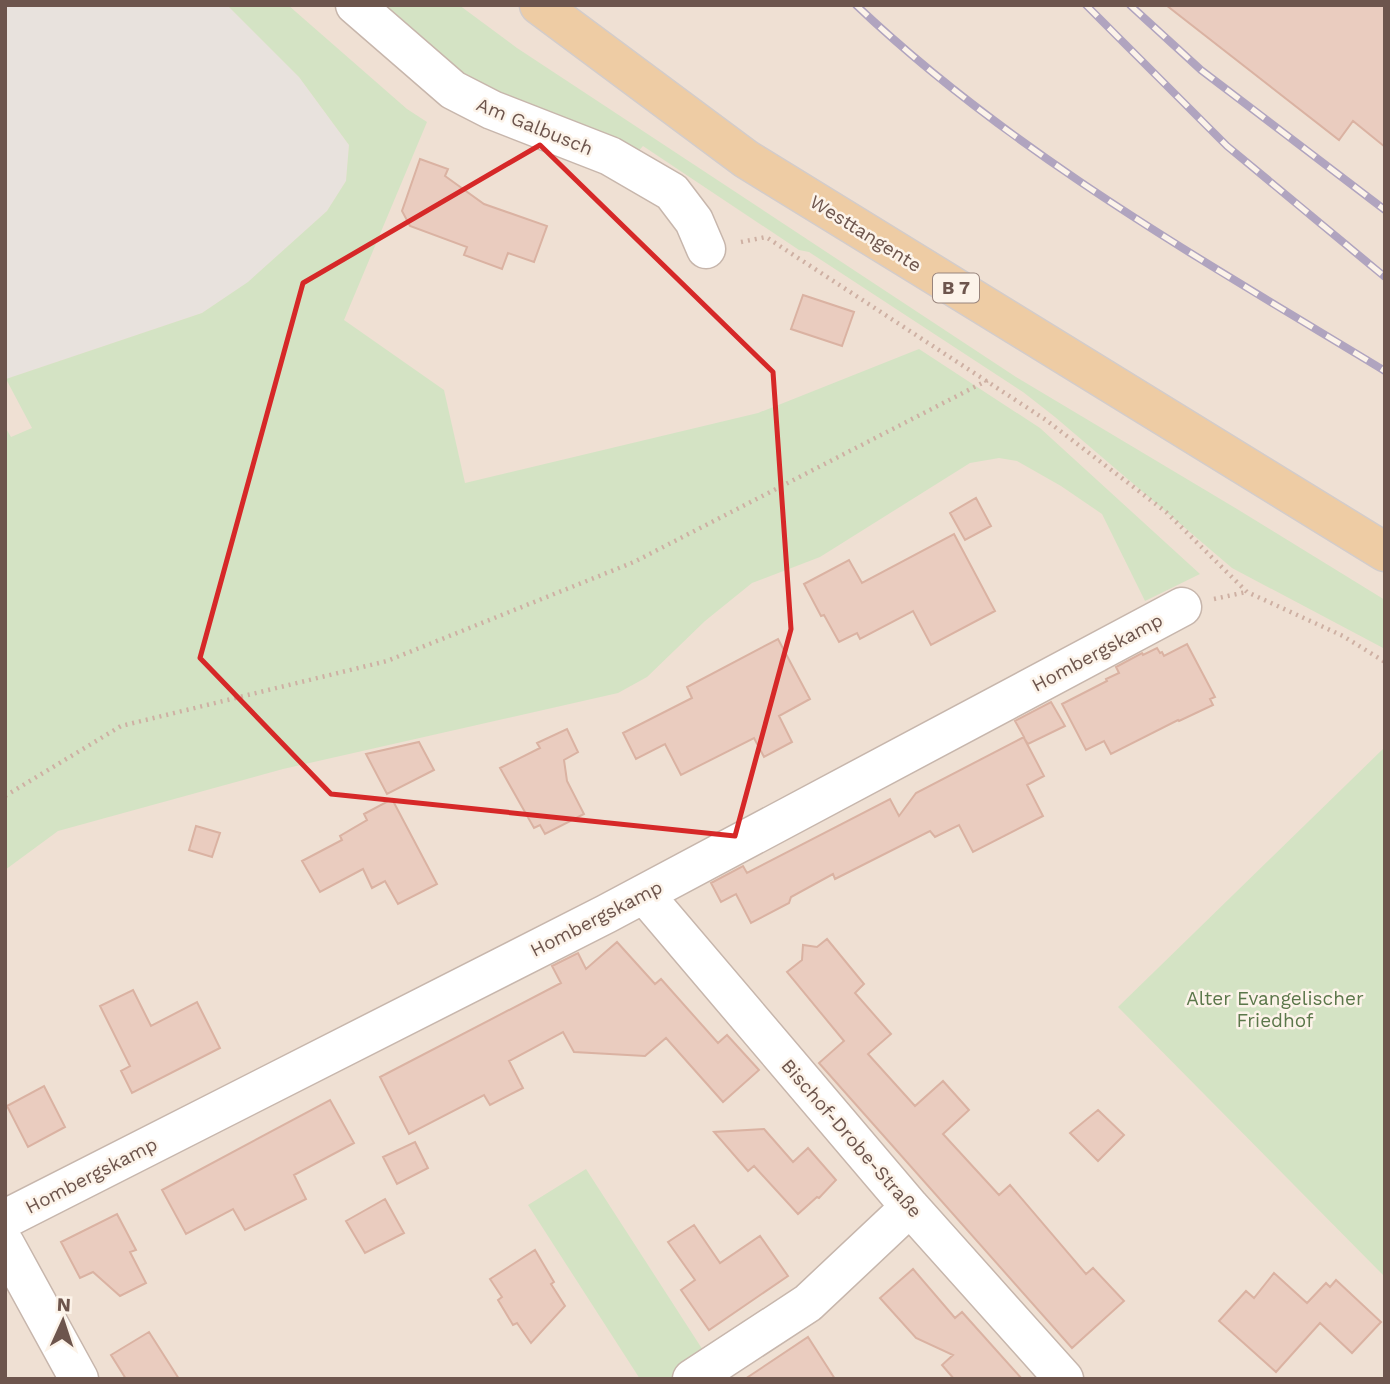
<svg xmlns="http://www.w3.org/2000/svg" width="1390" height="1384" font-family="'Work Sans',sans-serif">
<rect width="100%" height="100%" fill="#f8eee3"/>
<!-- residential -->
<path fill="#efe0d3" d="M 5,5 L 1385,5 L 1385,1379 L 5,1379 Z"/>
<!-- industrial -->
<path fill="#e8e2dd" d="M 5,5 L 227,5 L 299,77 L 349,145 L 346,181 L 327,211 L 247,283 L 202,313 L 6,379 Z"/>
<!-- green -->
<path fill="#d4e3c4" d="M 227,5 L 288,5 L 407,109 L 427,122 L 344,320 L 444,390 L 465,483 L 758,413 L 919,349 L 1040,428 L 1200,574 L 1145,601 L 1102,514 L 1061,486 L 1017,461 L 999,458 L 970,463 L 820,557 L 752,583 L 705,621 L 647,677 L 618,693 L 283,769 L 58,831 L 5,870 L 5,427 L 11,437 L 32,428 L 6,379 L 202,313 L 248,282 L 327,211 L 346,181 L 349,145 L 299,77 Z
M 386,5 L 459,5 L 517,48 L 1016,377 L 1237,509 L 1385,600 L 1385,649 L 1232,568 L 1055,417 L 1023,392 L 809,252 L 799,250 L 643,146 L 634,156 L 483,92 Z
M 1385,747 L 1385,1277 L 1118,1007 Z
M 586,1169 L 708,1358 L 675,1379 L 640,1379 L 528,1205 Z"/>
<!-- building -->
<path fill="#eaccbf" stroke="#dab2a2" stroke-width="2" d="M 1166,5 L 1385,5 L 1385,147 L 1353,121 L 1339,140 Z
M 420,159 L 448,169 L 445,176 L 484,204 L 547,226 L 534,262 L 508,253 L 502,269 L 464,255 L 467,247 L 410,226 L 402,211 Z
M 803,295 L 854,312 L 842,346 L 791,329 Z
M 976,498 L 991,526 L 965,540 L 950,513 Z
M 954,534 L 995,611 L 931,645 L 913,611 L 860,639 L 857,633 L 839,642 L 824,615 L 821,616 L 804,584 L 849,560 L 862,583 Z
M 778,639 L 810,699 L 779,716 L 792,742 L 764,757 L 754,738 L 681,775 L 665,744 L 636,759 L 623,733 L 692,698 L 687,687 Z
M 1187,644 L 1215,697 L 1210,699 L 1213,705 L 1179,721 L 1178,720 L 1111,754 L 1104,741 L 1086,750 L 1062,704 L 1107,681 L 1106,679 L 1119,673 L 1116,667 L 1142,653 L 1143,655 L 1157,648 L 1160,653 L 1162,652 L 1164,656 Z
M 1051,702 L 1065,726 L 1028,744 L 1024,738 L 1044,776 L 1027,785 L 1043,816 L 973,852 L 959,825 L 935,837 L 930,831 L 835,879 L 833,874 L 791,897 L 789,903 L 751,923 L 736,894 L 721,902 L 711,883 L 743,866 L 747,873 L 890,799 L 899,816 L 916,793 L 1024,737 L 1015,721 Z
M 567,729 L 578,752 L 564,760 L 567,781 L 584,814 L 545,834 L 540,825 L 534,828 L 500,768 L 540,748 L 537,743 Z
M 419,742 L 434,770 L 387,794 L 366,754 Z
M 392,799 L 437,884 L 398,904 L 385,881 L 372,888 L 363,869 L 320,892 L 302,861 L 342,840 L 340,836 L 367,820 L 364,814 Z
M 196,826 L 220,833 L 212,857 L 189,850 Z
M 827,939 L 864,984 L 855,993 L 891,1034 L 868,1054 L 915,1106 L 943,1081 L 969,1110 L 943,1134 L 999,1195 L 1010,1185 L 1086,1274 L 1093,1268 L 1124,1301 L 1072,1348 L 819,1063 L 844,1041 L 787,972 L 802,960 L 803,945 L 817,947 Z
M 617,942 L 655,984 L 661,979 L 718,1043 L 727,1035 L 759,1070 L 723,1102 L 666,1038 L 645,1056 L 574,1052 L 563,1032 L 509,1061 L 523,1088 L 490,1105 L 484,1095 L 409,1134 L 380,1077 L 561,983 L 552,966 L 578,953 L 586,969 Z
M 133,990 L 151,1026 L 197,1002 L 220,1048 L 132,1093 L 121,1071 L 130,1066 L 100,1006 Z
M 44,1086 L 65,1127 L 28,1147 L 7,1106 Z
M 330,1100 L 354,1143 L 294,1175 L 306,1199 L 245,1230 L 233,1209 L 186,1234 L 162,1190 Z
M 1098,1110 L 1124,1135 L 1098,1161 L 1070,1133 Z
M 764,1129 L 793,1162 L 808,1148 L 836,1180 L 819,1198 L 817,1197 L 798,1214 L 754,1166 L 748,1171 L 714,1132 Z
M 415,1142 L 428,1168 L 397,1184 L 383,1157 Z
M 385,1199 L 404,1233 L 365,1253 L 346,1221 Z
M 117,1214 L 136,1250 L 130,1252 L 146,1283 L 120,1296 L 93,1272 L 80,1278 L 61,1242 Z
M 694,1225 L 720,1263 L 760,1236 L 788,1276 L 709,1330 L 681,1290 L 695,1280 L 668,1242 Z
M 535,1250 L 554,1282 L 551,1284 L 565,1306 L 531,1343 L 517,1323 L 513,1325 L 498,1300 L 502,1297 L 490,1279 Z
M 913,1269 L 955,1318 L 962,1312 L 1022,1379 L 954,1379 L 942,1365 L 953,1355 L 916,1338 L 880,1298 Z
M 1274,1273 L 1307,1303 L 1326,1283 L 1330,1287 L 1336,1280 L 1381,1322 L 1352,1353 L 1320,1323 L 1276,1372 L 1219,1321 L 1246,1291 L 1254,1298 Z
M 149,1332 L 179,1379 L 126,1379 L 111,1355 Z
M 808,1337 L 835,1379 L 745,1379 Z"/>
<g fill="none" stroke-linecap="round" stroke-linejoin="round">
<defs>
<path id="minor" d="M 355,5 L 453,90 L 492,110 L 610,156 L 672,192 L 694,221 L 706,249
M 644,894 L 910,1207 L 1064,1379
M 5,1219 L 606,914 L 1182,607
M 5,1244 L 79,1379
M 692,1379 L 808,1303 L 910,1207"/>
<path id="major" d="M 539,5 L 746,159 L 1385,552"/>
</defs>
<!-- minor casing -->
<use href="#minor" stroke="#c7b6ac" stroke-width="41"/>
<!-- major casing -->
<use href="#major" stroke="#d3ccca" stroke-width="41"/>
<!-- path -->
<path stroke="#ceb0a3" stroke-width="4.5" stroke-dasharray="2 5" stroke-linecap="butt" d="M 741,242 L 766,237 L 1046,420 L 1166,512 L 1247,592 L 1343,636 L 1385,662
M 1214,599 L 1246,592
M 5,796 L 121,726 L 387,661 L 634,562 L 988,380"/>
<!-- minor -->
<use href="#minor" stroke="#fff" stroke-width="38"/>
<!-- major -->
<use href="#major" stroke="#eecca4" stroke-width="38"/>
<defs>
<path id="rail" d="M 856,5 C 1012,153 1202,260 1385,371
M 1086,5 L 1227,146 L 1385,277
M 1130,5 L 1201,70 L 1385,210"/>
</defs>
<!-- rail casing -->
<use href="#rail" stroke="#b0a4bf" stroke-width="8"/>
<!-- rail -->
<use href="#rail" stroke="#fcf3e9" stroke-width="5" stroke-dasharray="16" stroke-linecap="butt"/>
</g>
<!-- marked area -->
<path fill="none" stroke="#d62828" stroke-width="5" stroke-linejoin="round" d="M 540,145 L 773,372 L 791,629 L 735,836 L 331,794 L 200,658 L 303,283 Z"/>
<g text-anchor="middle" stroke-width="5" stroke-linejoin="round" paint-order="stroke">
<!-- shield labels -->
<rect fill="#fcf3e9" stroke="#98847c" stroke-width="2" x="933" y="273.5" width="46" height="29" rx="5"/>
<g font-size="18" font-weight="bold" fill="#6d554d">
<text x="956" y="294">B 7</text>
</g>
<!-- street labels -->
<g font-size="19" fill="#6d554d" stroke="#fcf3e9">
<text transform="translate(535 126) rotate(22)" y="7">Am Galbusch</text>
<text transform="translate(866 233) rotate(32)" y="7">Westtangente</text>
<text transform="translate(1097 652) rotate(-28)" y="7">Hombergskamp</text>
<text transform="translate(596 918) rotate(-27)" y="7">Hombergskamp</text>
<text transform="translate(852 1138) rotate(49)" y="7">Bischof-Drobe-Straße</text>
<text transform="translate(91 1175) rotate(-27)" y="7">Hombergskamp</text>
</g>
<!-- park labels -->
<g font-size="19" fill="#5b774a" stroke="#fcf3e9">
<text x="1275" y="1005">Alter Evangelischer<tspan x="1275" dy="22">Friedhof</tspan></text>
</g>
</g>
<!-- border -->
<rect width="1390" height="1384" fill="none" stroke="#6d554d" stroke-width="14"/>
<!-- north arrow -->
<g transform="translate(63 1321) rotate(3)" stroke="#fcf3e9" stroke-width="5" paint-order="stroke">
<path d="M0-5L12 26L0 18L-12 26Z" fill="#6d554d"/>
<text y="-10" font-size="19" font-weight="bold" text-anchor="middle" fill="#6d554d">N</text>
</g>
</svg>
